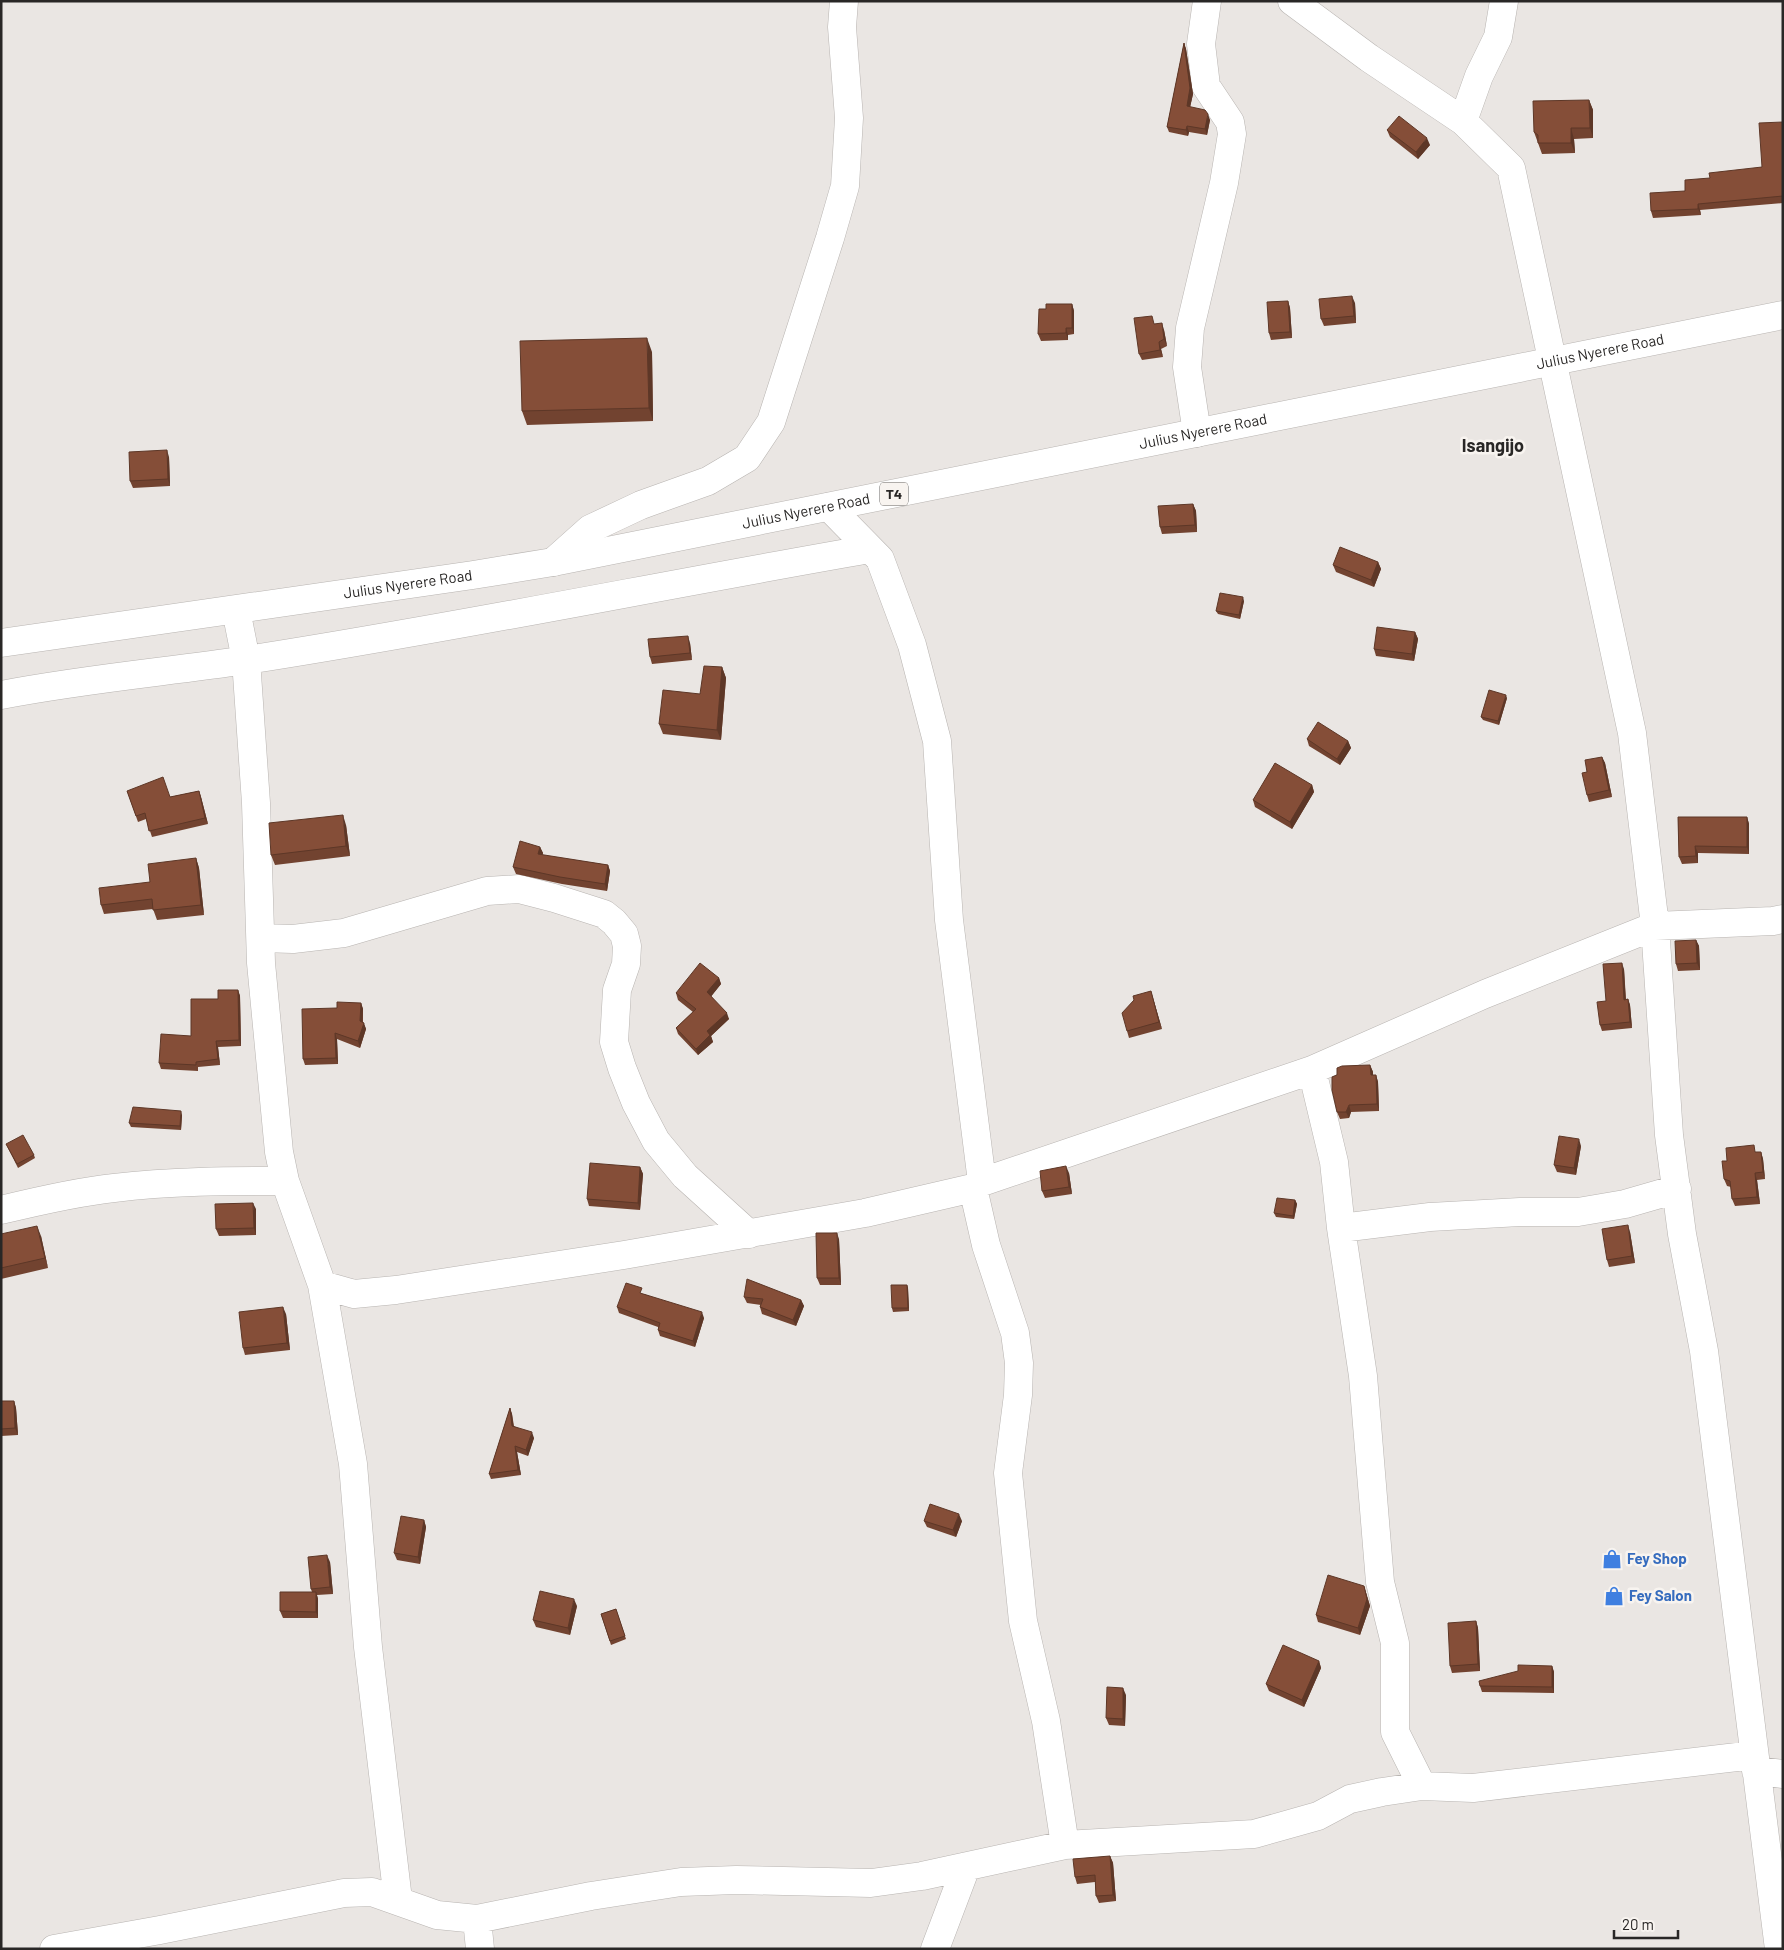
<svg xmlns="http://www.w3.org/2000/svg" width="1784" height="1950" font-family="Barlow,sans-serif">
<rect width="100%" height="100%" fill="#eae6e3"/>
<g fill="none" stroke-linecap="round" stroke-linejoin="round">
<defs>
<path id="minor" d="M 1292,1 L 1369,58 L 1463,121 L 1511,168 L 1632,733 L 1655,926 L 1669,1135 L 1682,1234 L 1704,1351 L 1779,1949
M 1463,121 L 1479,76 L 1498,37 L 1504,1
M 1197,433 L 1187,367 L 1190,328 L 1224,183 L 1232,134 L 1230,122 L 1206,86 L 1201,44 L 1207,1
M 829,507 L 880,559 L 912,645 L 937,741 L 949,920 L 982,1182
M 553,562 L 590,529 L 641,505 L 708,481 L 747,458 L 771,422 L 830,238 L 845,186 L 849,118 L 842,27 L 844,1
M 236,610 L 246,660 L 256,803 L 261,963 L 279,1152 L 285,1181
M 1,695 C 83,679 165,672 247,660 C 455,628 662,585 870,549
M 261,938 L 293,939 L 344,933 L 487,891 L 519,889 L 554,898 L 604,914 L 614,922 L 624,934 L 627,946 L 626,964 L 617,990 L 614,1042 L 622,1068 L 636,1103 L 656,1141 L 685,1176 L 749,1234
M 1312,1070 L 1334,1162 L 1341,1228 L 1363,1376 L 1380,1582 L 1395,1643 L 1395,1732 L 1422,1786
M 973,1188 L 986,1245 L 1015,1333 L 1019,1363 L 1018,1395 L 1008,1473 L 1023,1621 L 1046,1721 L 1065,1845
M 1,1210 C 38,1201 76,1192 114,1188 C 170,1181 228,1181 285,1181 L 322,1285 L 353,1464 L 368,1647 L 398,1900
M 1341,1228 L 1430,1217 L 1520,1212 L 1578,1212 L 1625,1204 L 1677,1189
M 322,1285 L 354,1294 L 396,1290 L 624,1255 L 865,1213 L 973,1188 L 982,1182 L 1312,1070 L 1485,994 L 1655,926 L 1773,921 L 1783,919
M 1756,1771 L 1783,1774
M 477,1919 L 480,1949
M 54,1949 L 160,1930 L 344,1893 L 372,1892 L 437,1915 L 477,1919 L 591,1896 L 681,1882 L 736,1880 L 871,1883 L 922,1876 L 1065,1845 L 1254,1834 L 1318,1816 L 1350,1799 L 1382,1792 L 1422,1786 L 1473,1788 L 1754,1755
M 935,1949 L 966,1867"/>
<g id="highway">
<path id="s1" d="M 1,643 L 473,575 L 553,562 L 1783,315"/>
</g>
</defs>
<!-- minor casing -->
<use href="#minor" stroke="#b8b4b1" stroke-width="29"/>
<!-- highway casing -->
<use href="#highway" stroke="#b8b4b1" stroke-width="29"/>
<!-- minor -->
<use href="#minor" stroke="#fff" stroke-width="28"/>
<!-- highway -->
<use href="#highway" stroke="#fff" stroke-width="28"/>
</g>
<!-- wall -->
<path fill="#724330" d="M 1184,43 L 1186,49 L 1193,94 L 1190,107 L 1210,120 L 1207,135 L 1189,132 L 1188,136 L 1169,132 L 1167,127 Z
M 1589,100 L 1593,110 L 1593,138 L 1574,139 L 1575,153 L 1542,154 L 1534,132 Z
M 1783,122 L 1783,203 L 1700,210 L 1701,215 L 1653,218 L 1651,211 L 1685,191 L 1762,167 Z
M 1387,130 L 1430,145 L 1418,159 L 1390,137 Z
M 1288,301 L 1290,308 L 1292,338 L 1271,340 L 1269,333 Z
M 1355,303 L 1356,323 L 1324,326 L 1321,319 Z
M 1072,304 L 1074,311 L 1074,334 L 1068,335 L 1068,340 L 1041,341 L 1038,334 L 1046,309 Z
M 1155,324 L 1164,330 L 1167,346 L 1161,349 L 1163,357 L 1142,360 L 1139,354 Z
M 652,352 L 653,421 L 527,425 L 522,411 Z
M 169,457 L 170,486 L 133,488 L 130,481 Z
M 1193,504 L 1196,511 L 1197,532 L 1162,534 L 1160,527 Z
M 1378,562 L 1381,569 L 1374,587 L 1336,572 L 1333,565 Z
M 1244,601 L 1240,619 L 1218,614 L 1216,611 Z
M 1415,632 L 1418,639 L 1414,661 L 1376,656 L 1374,649 Z
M 690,643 L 692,660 L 652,664 L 650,657 Z
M 722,667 L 726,678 L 721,740 L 663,734 L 659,724 L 700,694 Z
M 1507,698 L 1499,725 L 1483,720 L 1481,717 Z
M 1307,739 L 1348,741 L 1351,748 L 1340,765 L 1309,746 Z
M 1602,757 L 1605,763 L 1612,797 L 1589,802 L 1587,795 Z
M 1312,785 L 1314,792 L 1292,829 L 1255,807 L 1253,800 Z
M 127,791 L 170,797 L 199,791 L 201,797 L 208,824 L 152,837 L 146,819 L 138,822 Z
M 1678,817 L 1747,817 L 1749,824 L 1749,854 L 1698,853 L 1698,863 L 1682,864 L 1679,857 Z
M 346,825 L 350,856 L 275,865 L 271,855 Z
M 540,847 L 543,853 L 542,855 L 608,865 L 610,871 L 607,891 L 562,884 L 516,874 L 513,867 Z
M 196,858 L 199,868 L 204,915 L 157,920 L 153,909 L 104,914 L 101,905 L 150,882 Z
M 1696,940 L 1699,946 L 1700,970 L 1678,971 L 1676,964 Z
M 1624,969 L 1626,999 L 1628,999 L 1630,1005 L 1632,1028 L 1602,1031 L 1600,1025 L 1606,1001 Z
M 719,978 L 721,984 L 711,996 L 729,1019 L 711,1036 L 713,1042 L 698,1055 L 678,1034 L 676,1028 L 693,1012 L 678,1000 L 676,993 Z
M 238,990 L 240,996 L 241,1046 L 218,1047 L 220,1065 L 198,1067 L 198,1071 L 161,1069 L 159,1063 L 191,1036 L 218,999 Z
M 1151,991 L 1162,1029 L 1129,1038 L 1127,1031 Z
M 361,1003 L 363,1009 L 363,1022 L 366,1029 L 360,1048 L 337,1039 L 338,1064 L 305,1065 L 303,1059 L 337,1008 Z
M 1370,1065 L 1373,1072 L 1373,1075 L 1376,1075 L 1378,1082 L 1379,1111 L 1351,1112 L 1349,1118 L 1340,1119 L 1337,1112 Z
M 182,1115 L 181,1130 L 131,1127 L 129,1123 Z
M 6,1144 L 34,1155 L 35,1158 L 18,1168 Z
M 1581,1146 L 1576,1175 L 1557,1172 L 1554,1165 Z
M 1757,1152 L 1761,1152 L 1763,1159 L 1765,1179 L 1757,1180 L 1760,1204 L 1735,1206 L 1732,1199 L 1731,1187 L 1727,1186 L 1724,1179 L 1727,1161 Z
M 640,1167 L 643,1174 L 640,1210 L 589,1206 L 587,1199 Z
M 1069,1173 L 1072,1194 L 1045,1198 L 1042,1191 Z
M 1295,1200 L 1297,1204 L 1294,1219 L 1276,1217 L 1274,1213 Z
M 256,1209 L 256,1235 L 219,1236 L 216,1229 Z
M 1630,1232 L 1635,1263 L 1609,1267 L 1607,1260 Z
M 1,1234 L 41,1236 L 48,1268 L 1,1279 Z
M 839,1239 L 841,1285 L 820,1285 L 817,1278 Z
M 907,1285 L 908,1288 L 909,1311 L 893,1312 L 892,1308 Z
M 644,1294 L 704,1318 L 695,1347 L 660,1336 L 658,1330 L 658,1327 L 619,1313 L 617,1307 Z
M 744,1297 L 801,1300 L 804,1306 L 796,1326 L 762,1314 L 760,1307 L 761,1305 L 747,1303 Z
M 286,1314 L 290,1350 L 245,1355 L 243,1348 Z
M 1,1401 L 14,1401 L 16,1408 L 18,1435 L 1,1436 Z
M 510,1408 L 512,1414 L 514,1426 L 534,1438 L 528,1456 L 517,1452 L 521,1475 L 491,1479 L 489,1474 Z
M 424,1520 L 426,1527 L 420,1564 L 397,1560 L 394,1553 Z
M 924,1521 L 962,1521 L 956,1537 L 927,1527 Z
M 330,1562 L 333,1594 L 317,1595 L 318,1599 L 318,1618 L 283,1618 L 280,1611 L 312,1592 L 311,1589 Z
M 1364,1586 L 1370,1606 L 1360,1635 L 1318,1622 L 1316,1615 Z
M 577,1606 L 570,1635 L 536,1627 L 533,1620 Z
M 616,1609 L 626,1639 L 611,1645 L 601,1614 Z
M 1476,1621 L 1478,1628 L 1480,1671 L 1452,1673 L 1450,1666 Z
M 1319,1661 L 1321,1668 L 1304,1707 L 1269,1691 L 1266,1684 Z
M 1552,1666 L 1554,1672 L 1554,1693 L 1482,1692 L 1480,1686 Z
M 1126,1695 L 1125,1726 L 1109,1725 L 1106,1718 Z
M 1110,1856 L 1113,1863 L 1116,1901 L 1099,1903 L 1096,1896 L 1095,1882 L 1077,1884 L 1075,1877 Z"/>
<!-- shaded-wall -->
<path fill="#5d3727" d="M 1184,43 L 1186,49 L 1193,94 L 1189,112 L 1187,106 Z
M 1589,100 L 1593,110 L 1593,138 L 1590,128 Z
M 1208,114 L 1210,120 L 1207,135 L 1205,129 Z
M 1187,126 L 1189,132 L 1188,136 L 1186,130 Z
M 1571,128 L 1574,139 L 1575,153 L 1571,143 Z
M 1427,138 L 1430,145 L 1418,159 L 1416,152 Z
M 1698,204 L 1700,210 L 1701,215 L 1698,209 Z
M 1352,296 L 1355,303 L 1356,323 L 1354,316 Z
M 1288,301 L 1290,308 L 1292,338 L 1290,332 Z
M 1072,304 L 1074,311 L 1074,334 L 1072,328 Z
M 1162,323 L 1164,330 L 1167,346 L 1164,339 Z
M 1066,328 L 1068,335 L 1068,340 L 1066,333 Z
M 647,338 L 652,352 L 653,421 L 649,408 Z
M 1159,342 L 1161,349 L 1163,357 L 1160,350 Z
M 167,450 L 169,457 L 170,486 L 168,479 Z
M 1193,504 L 1196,511 L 1197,532 L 1195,525 Z
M 1378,562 L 1381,569 L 1374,587 L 1371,580 Z
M 1243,597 L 1244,601 L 1240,619 L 1239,615 Z
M 1415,632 L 1418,639 L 1414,661 L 1412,654 Z
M 688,636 L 690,643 L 692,660 L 690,653 Z
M 722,667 L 726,678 L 721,740 L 717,730 Z
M 1506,695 L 1507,698 L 1499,725 L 1498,721 Z
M 1348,741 L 1351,748 L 1340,765 L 1337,759 Z
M 1602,757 L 1605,763 L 1612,797 L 1609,790 Z
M 1312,785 L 1314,792 L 1292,829 L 1290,822 Z
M 199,791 L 201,797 L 208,824 L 205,818 Z
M 343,815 L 346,825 L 350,856 L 346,846 Z
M 1747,817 L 1749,824 L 1749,854 L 1747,847 Z
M 1695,846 L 1698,853 L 1698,863 L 1696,856 Z
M 540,847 L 543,853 L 541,861 L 538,854 Z
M 196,858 L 199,868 L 204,915 L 201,905 Z
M 608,865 L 610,871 L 607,891 L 605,884 Z
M 1696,940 L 1699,946 L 1700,970 L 1697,963 Z
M 1622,963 L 1624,969 L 1626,1006 L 1624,1000 Z
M 719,978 L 721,984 L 710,998 L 707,992 Z
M 238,990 L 240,996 L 241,1046 L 239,1040 Z
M 1151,991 L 1153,998 L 1162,1029 L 1159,1022 Z
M 1628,999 L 1630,1005 L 1632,1028 L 1630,1022 Z
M 361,1003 L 363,1009 L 362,1027 L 360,1021 Z
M 727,1013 L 729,1019 L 711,1036 L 713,1042 L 698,1055 L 696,1049 L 707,1031 Z
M 364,1023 L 366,1029 L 360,1048 L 358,1041 Z
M 335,1033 L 337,1039 L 338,1064 L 336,1058 Z
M 216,1041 L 218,1047 L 220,1065 L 218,1059 Z
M 1370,1065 L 1373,1072 L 1373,1082 L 1371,1075 Z
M 1376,1075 L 1378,1082 L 1379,1111 L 1377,1104 Z
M 1349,1105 L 1351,1112 L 1349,1118 L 1346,1112 Z
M 181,1111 L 182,1115 L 181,1130 L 180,1126 Z
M 1579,1139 L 1581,1146 L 1576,1175 L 1574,1168 Z
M 1761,1152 L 1763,1159 L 1765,1179 L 1763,1172 Z
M 1066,1166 L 1069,1173 L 1072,1194 L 1069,1187 Z
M 640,1167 L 643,1174 L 640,1210 L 638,1203 Z
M 1755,1173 L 1757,1180 L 1760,1204 L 1757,1197 Z
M 1295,1200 L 1297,1204 L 1294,1219 L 1293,1216 Z
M 253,1203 L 256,1209 L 256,1235 L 254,1228 Z
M 1628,1225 L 1630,1232 L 1635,1263 L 1632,1256 Z
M 37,1226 L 41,1236 L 48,1268 L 45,1258 Z
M 837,1233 L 839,1239 L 841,1285 L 839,1278 Z
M 907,1285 L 908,1288 L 909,1311 L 908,1308 Z
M 801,1300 L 804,1306 L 796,1326 L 793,1320 Z
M 283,1307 L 286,1314 L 290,1350 L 287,1343 Z
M 702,1312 L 704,1318 L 695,1347 L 693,1341 Z
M 14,1401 L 16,1408 L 18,1435 L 15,1428 Z
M 510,1408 L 512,1414 L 514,1431 L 512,1426 Z
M 532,1432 L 534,1438 L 528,1456 L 526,1450 Z
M 515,1446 L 517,1452 L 521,1475 L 518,1470 Z
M 959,1514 L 962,1521 L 956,1537 L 953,1530 Z
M 424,1520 L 426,1527 L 420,1564 L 418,1557 Z
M 327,1555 L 330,1562 L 333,1594 L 330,1587 Z
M 1364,1586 L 1370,1606 L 1360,1635 L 1358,1628 Z
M 316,1592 L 318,1599 L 318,1618 L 316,1612 Z
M 574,1599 L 577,1606 L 570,1635 L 568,1628 Z
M 1476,1621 L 1478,1628 L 1480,1671 L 1478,1664 Z
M 1319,1661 L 1321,1668 L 1304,1707 L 1302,1700 Z
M 1552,1666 L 1554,1672 L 1554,1693 L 1552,1687 Z
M 1123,1688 L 1126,1695 L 1125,1726 L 1123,1719 Z
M 1110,1856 L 1113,1863 L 1116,1901 L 1113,1895 Z"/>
<!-- building -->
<path fill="#854e38" stroke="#5d3727" d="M 1184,43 L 1190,88 L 1187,106 L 1205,110 L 1208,114 L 1205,129 L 1187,126 L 1186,130 L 1167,127 Z
M 1589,100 L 1590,128 L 1571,128 L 1571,143 L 1538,143 L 1538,135 L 1534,132 L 1533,101 Z
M 1399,116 L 1427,138 L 1416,152 L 1387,130 Z
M 1783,122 L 1783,196 L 1698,204 L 1698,209 L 1651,211 L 1650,193 L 1685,191 L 1685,180 L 1710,178 L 1709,173 L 1762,167 L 1759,123 Z
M 1352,296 L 1354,316 L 1321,319 L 1319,299 Z
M 1288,301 L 1290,332 L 1269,333 L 1267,302 Z
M 1046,304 L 1072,304 L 1072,328 L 1066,328 L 1066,333 L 1038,334 L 1039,309 L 1046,309 Z
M 1152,316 L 1154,324 L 1162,323 L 1164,339 L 1159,342 L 1160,350 L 1139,354 L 1134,318 Z
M 647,338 L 649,408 L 522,411 L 520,341 Z
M 167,450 L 168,479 L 130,481 L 129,452 Z
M 1193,504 L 1195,525 L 1160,527 L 1158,506 Z
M 1340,547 L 1378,562 L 1371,580 L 1333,565 Z
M 1220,593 L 1243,597 L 1239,615 L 1216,611 Z
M 1377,627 L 1415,632 L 1412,654 L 1374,649 Z
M 688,636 L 690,653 L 650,657 L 648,639 Z
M 704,666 L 722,667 L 717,730 L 659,724 L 663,690 L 700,694 Z
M 1489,690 L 1506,695 L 1498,721 L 1481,717 Z
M 1318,722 L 1348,741 L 1337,759 L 1307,739 Z
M 1602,757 L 1609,790 L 1587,795 L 1582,773 L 1587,772 L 1585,760 Z
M 1275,763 L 1312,785 L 1290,822 L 1253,800 Z
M 163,777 L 170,797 L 199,791 L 205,818 L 149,831 L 145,813 L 136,816 L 127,791 Z
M 343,815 L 346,846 L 271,855 L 269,823 Z
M 1678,817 L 1747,817 L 1747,847 L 1695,846 L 1696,856 L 1679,857 Z
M 520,841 L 540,847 L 538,854 L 608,865 L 605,884 L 560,877 L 513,867 Z
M 196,858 L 201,905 L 153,910 L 152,899 L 101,905 L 99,888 L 150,882 L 148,864 Z
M 1696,940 L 1697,963 L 1676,964 L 1675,941 Z
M 700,963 L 719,978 L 707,992 L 727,1013 L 707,1031 L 710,1035 L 696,1049 L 676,1028 L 696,1009 L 676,993 Z
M 1622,963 L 1624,1000 L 1628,999 L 1630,1022 L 1600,1025 L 1597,1002 L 1606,1001 L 1603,964 Z
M 218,990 L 238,990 L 239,1040 L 216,1041 L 218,1059 L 196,1062 L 196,1065 L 159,1063 L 161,1034 L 191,1036 L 191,999 L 218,999 Z
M 1151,991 L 1159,1022 L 1127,1031 L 1122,1013 L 1134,1000 L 1133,996 Z
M 337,1002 L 361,1003 L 360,1021 L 364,1023 L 358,1041 L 335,1033 L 336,1058 L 303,1059 L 302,1009 L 337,1008 Z
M 1370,1065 L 1371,1075 L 1376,1075 L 1377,1104 L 1349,1105 L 1346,1112 L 1337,1112 L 1332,1090 L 1332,1077 L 1337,1075 L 1337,1068 L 1342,1066 Z
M 133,1107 L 181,1111 L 180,1126 L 129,1123 Z
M 23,1135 L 34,1155 L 17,1164 L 6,1144 Z
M 1559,1136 L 1579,1139 L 1574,1168 L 1554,1165 Z
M 1754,1145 L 1755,1152 L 1761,1152 L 1763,1172 L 1755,1173 L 1757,1197 L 1732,1199 L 1730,1181 L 1724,1179 L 1722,1161 L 1727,1161 L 1726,1148 Z
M 590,1163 L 640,1167 L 638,1203 L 587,1199 Z
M 1066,1166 L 1069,1187 L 1042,1191 L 1040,1171 Z
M 1277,1198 L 1295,1200 L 1293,1216 L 1274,1213 Z
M 253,1203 L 254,1228 L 216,1229 L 215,1204 Z
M 1628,1225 L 1632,1256 L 1607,1260 L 1602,1229 Z
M 37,1226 L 45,1258 L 1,1268 L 1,1234 Z
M 816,1233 L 837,1233 L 839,1278 L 817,1278 Z
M 747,1279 L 801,1300 L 793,1320 L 760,1307 L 763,1299 L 744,1297 Z
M 626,1283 L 642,1288 L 640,1293 L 702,1312 L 693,1341 L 658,1330 L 660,1323 L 617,1307 Z
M 891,1285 L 907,1285 L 908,1308 L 892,1308 Z
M 283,1307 L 287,1343 L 243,1348 L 239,1312 Z
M 1,1401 L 14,1401 L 15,1428 L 1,1429 Z
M 510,1408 L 512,1426 L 532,1432 L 526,1450 L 515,1446 L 518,1470 L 489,1474 Z
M 930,1504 L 959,1514 L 953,1530 L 924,1521 Z
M 401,1516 L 424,1520 L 418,1557 L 394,1553 Z
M 327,1555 L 330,1587 L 311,1589 L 308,1557 Z
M 1328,1575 L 1364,1586 L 1367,1599 L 1358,1628 L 1316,1615 Z
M 540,1591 L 574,1599 L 568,1628 L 533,1620 Z
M 280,1592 L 316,1592 L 316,1612 L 280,1611 Z
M 616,1609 L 625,1636 L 610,1641 L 601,1614 Z
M 1476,1621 L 1478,1664 L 1450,1666 L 1448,1623 Z
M 1283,1645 L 1319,1661 L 1302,1700 L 1266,1684 Z
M 1518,1665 L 1552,1666 L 1552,1687 L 1480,1686 L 1479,1681 L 1518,1671 Z
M 1107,1687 L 1123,1688 L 1123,1719 L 1106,1718 Z
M 1110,1856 L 1113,1895 L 1096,1896 L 1095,1875 L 1075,1877 L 1073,1859 Z"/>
<!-- icons -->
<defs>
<symbol id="shop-bare" viewBox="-9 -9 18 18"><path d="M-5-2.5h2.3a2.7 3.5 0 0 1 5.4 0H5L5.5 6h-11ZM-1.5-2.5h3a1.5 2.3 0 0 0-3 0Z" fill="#3f7fe0" stroke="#f8f4f0" stroke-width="2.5" paint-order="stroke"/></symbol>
</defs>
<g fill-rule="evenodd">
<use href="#shop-bare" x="1598" y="1545" width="28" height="28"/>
<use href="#shop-bare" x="1600" y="1582" width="28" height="28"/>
</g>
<g text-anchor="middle" stroke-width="5" stroke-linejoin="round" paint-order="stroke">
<!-- shield labels -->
<rect fill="#f8f4f0" stroke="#676463" stroke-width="1" x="880" y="482.5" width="28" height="23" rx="4"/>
<g font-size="14" font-weight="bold" fill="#292726">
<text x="894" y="499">T4</text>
</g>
<!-- street labels -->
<g font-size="15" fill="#292726" stroke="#f8f4f0">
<text dy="5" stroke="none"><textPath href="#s1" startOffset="1626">Julius Nyerere Road</textPath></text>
<text dy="5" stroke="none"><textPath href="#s1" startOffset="1221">Julius Nyerere Road</textPath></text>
<text dy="5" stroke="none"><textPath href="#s1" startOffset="816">Julius Nyerere Road</textPath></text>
<text dy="5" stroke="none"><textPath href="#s1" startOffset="411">Julius Nyerere Road</textPath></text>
</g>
<!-- shop labels -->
<g font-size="15" font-weight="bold" fill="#366cbe" stroke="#f8f4f0" text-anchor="start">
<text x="1627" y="1564">Fey Shop</text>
<text x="1629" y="1601">Fey Salon</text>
</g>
<!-- quarter labels -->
<g font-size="18" font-weight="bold" fill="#292726" stroke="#f8f4f0">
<text x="1493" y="452">Isangijo</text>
</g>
</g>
<!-- border -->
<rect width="1784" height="1950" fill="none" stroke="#292726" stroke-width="5"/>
<!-- scale -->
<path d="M1614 1930v8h64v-8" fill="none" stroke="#292726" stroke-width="2.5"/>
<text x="1622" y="1930" font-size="15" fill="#292726" stroke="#f8f4f0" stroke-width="4" paint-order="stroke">20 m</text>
</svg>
